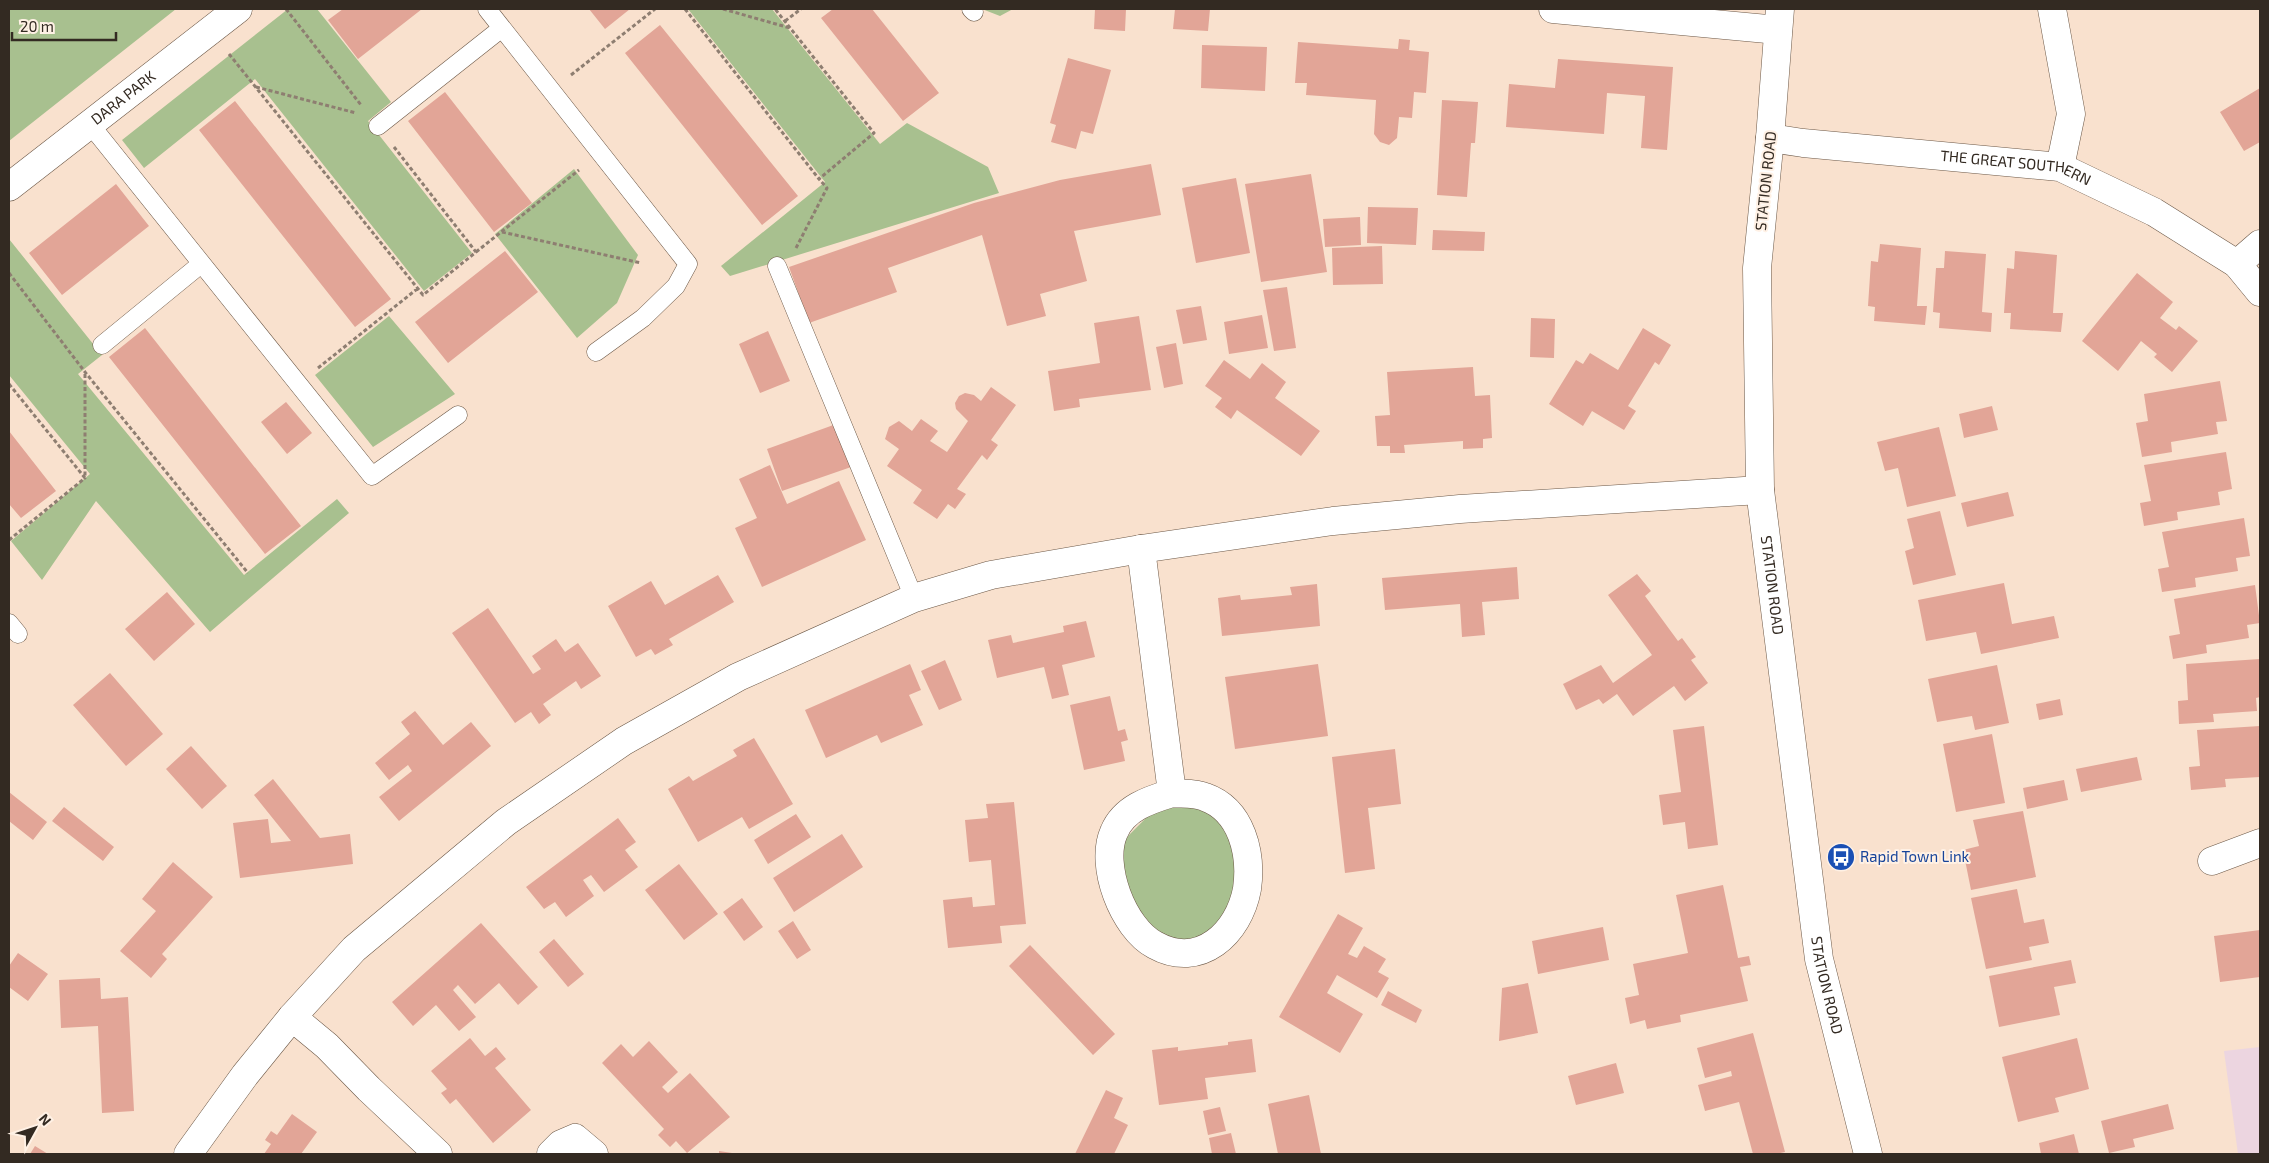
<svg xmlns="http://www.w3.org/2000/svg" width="2269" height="1163" font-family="'Exo 2',sans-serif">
<rect width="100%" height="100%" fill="#f9e1ce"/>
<!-- education -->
<path fill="#ecd5e0" d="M 2260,1047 L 2260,1154 L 2238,1154 L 2224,1051 Z"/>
<!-- green -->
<path fill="#a8c08f" d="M 9,9 L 176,9 L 9,141 Z
M 288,9 L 317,9 L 391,102 L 368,121 L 472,253 L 424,291 L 255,79 L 144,168 L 122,140 Z
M 688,9 L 772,9 L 880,144 L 907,123 L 988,167 L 999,193 L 730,276 L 721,266 L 825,182 Z
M 982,9 L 1013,9 L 1000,16 Z
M 574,169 L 638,255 L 617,303 L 577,338 L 495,234 Z
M 9,239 L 102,355 L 78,374 L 244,575 L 337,499 L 349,513 L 210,632 L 96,501 L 42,580 L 11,541 L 90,474 L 9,375 Z
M 389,316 L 455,394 L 373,447 L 315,375 Z
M 1182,805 L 1207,810 L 1233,833 L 1238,893 L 1218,929 L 1183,944 L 1150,928 L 1127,893 L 1121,853 L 1126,838 L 1151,813 Z"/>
<!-- building -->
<path fill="#e2a597" d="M 343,9 L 422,9 L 358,59 L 328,20 Z
M 589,9 L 630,9 L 605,29 Z
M 833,9 L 872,9 L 939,93 L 903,121 L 821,18 Z
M 1095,9 L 1126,9 L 1125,31 L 1094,29 Z
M 1175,9 L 1210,9 L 1208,31 L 1173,29 Z
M 660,25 L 798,196 L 762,225 L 625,53 Z
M 1399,39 L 1410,40 L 1409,50 L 1429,52 L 1426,93 L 1414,92 L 1412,118 L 1399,117 L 1397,138 L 1389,145 L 1380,142 L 1374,134 L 1376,100 L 1306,95 L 1307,83 L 1295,83 L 1298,42 L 1398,49 Z
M 1202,45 L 1267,47 L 1265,91 L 1201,88 Z
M 1068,58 L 1111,70 L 1093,134 L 1081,131 L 1076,149 L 1051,142 L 1056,125 L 1050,123 Z
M 1558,59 L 1673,67 L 1667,150 L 1641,148 L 1645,96 L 1607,93 L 1604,134 L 1506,127 L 1509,84 L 1555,88 Z
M 2260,88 L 2260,142 L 2244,151 L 2220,112 Z
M 445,92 L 532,203 L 494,232 L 408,121 Z
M 1442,100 L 1478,102 L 1475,143 L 1471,143 L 1467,197 L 1437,195 Z
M 235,101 L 391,299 L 355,327 L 199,130 Z
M 1151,164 L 1161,215 L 1074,231 L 1087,281 L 1040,294 L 1046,316 L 1007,326 L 982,235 L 888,268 L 897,292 L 809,323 L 789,267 L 974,203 L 1060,180 Z
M 1311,174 L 1327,272 L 1261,282 L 1245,184 Z
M 1236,178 L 1250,253 L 1196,263 L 1182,188 Z
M 116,184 L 149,226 L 62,295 L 29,253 Z
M 1368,207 L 1418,208 L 1416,245 L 1367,243 Z
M 1360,217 L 1361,245 L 1325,247 L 1323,219 Z
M 1433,230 L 1485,232 L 1484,251 L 1432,250 Z
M 1880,244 L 1921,248 L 1917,306 L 1927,306 L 1925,325 L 1874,321 L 1875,307 L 1868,306 L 1871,261 L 1878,262 Z
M 1382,246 L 1383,284 L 1333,285 L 1332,248 Z
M 505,251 L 538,292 L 448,363 L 415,322 Z
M 1945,251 L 1986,254 L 1982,312 L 1992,313 L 1991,332 L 1939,328 L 1940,313 L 1933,312 L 1936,268 L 1944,268 Z
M 2015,251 L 2057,255 L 2053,313 L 2063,313 L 2061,332 L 2010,329 L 2011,313 L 2004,313 L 2007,268 L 2014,269 Z
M 2137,273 L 2173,302 L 2160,318 L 2176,330 L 2179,326 L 2198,341 L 2172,372 L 2154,357 L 2157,354 L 2141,341 L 2118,371 L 2082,341 Z
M 1287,287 L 1296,348 L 1274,351 L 1263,290 Z
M 1201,306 L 1207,340 L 1183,344 L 1176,310 Z
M 1262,315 L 1268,348 L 1229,354 L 1224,322 Z
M 1139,316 L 1151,390 L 1079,399 L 1080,407 L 1054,411 L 1048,371 L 1100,363 L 1094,323 Z
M 1531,318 L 1555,319 L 1554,358 L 1530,357 Z
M 145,328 L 301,526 L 265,554 L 109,357 Z
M 1643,328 L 1671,345 L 1659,365 L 1655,362 L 1628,406 L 1636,411 L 1624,430 L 1592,411 L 1583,426 L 1549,404 L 1576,360 L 1583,364 L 1590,353 L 1618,370 Z
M 768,331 L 790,381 L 760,393 L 739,344 Z
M 1176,343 L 1183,384 L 1164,388 L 1156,347 Z
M 1224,360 L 1250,379 L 1262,363 L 1286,382 L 1275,398 L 1320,431 L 1301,456 L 1237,410 L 1231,419 L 1215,407 L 1222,398 L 1205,386 Z
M 1473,367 L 1475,396 L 1490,395 L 1492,438 L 1483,439 L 1483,448 L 1463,449 L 1463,441 L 1404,445 L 1405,453 L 1390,453 L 1390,446 L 1377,446 L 1375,416 L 1390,415 L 1387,372 Z
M 2220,381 L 2227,421 L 2216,422 L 2218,434 L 2171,442 L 2172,452 L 2142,457 L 2136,423 L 2148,421 L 2144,394 Z
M 991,387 L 1016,405 L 991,440 L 998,445 L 987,460 L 982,455 L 957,489 L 966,494 L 955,509 L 948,504 L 937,519 L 913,503 L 922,490 L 887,466 L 899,449 L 885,439 L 889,427 L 899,421 L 912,431 L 921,419 L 938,431 L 930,441 L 947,452 L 968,421 L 956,409 L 955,403 L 959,396 L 965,393 L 974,395 L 981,401 Z
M 286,402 L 312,433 L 287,454 L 261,422 Z
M 1992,406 L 1998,430 L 1964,438 L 1959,414 Z
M 839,423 L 854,466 L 782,491 L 767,449 Z
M 1939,427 L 1956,496 L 1907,507 L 1898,468 L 1885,471 L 1877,442 Z
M 9,431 L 56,491 L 21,518 L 9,504 Z
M 2226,452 L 2232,489 L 2218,492 L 2220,505 L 2177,512 L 2178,520 L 2144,526 L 2140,503 L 2151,501 L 2144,465 Z
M 770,465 L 787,504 L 839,481 L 866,540 L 762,587 L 735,528 L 757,518 L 739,479 Z
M 2008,492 L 2014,516 L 1967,527 L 1961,503 Z
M 1940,511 L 1956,575 L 1913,585 L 1905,551 L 1914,548 L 1907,519 Z
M 2244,518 L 2250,556 L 2236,558 L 2238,571 L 2195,578 L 2196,587 L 2162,592 L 2158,569 L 2169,567 L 2162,532 Z
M 1517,567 L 1519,599 L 1482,602 L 1485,635 L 1462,637 L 1460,604 L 1385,610 L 1382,578 Z
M 1637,574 L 1651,591 L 1645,596 L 1678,641 L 1682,638 L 1696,657 L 1691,660 L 1708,683 L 1685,701 L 1674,686 L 1633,716 L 1617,694 L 1603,704 L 1599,699 L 1576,710 L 1563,684 L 1601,665 L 1613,683 L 1652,655 L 1608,595 Z
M 718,575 L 734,602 L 669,639 L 673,645 L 655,655 L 651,649 L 636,657 L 608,606 L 651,581 L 665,605 Z
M 2004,583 L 2012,624 L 2054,616 L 2059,638 L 1981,654 L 1976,632 L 1926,641 L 1918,600 Z
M 1317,584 L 1320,626 L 1222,636 L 1218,598 L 1240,595 L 1241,600 L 1292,595 L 1290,587 Z
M 2255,585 L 2260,623 L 2247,625 L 2249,638 L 2206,645 L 2207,653 L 2173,659 L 2169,636 L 2180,634 L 2174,599 Z
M 167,592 L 195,624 L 154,661 L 125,629 Z
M 488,608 L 533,674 L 541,669 L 532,656 L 556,639 L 565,652 L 578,643 L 601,676 L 581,689 L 576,681 L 543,704 L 551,715 L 539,724 L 531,712 L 515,723 L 452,633 Z
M 1086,621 L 1095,657 L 1062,665 L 1069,695 L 1052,699 L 1044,667 L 997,678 L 988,640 L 1011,635 L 1013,643 L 1064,632 L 1063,626 Z
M 2260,659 L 2260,697 L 2256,698 L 2257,711 L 2213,714 L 2214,722 L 2179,724 L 2178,701 L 2188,700 L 2186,664 Z
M 945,660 L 962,700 L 939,710 L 921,671 Z
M 910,664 L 921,690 L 909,695 L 923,725 L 881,743 L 877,735 L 826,758 L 805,710 Z
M 1318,664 L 1328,736 L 1235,749 L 1225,677 Z
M 1997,665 L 2009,723 L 1975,730 L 1972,716 L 1937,722 L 1928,679 Z
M 110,673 L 163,734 L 126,766 L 73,705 Z
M 1110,696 L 1118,731 L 1125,729 L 1128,740 L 1121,742 L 1125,761 L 1084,770 L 1070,705 Z
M 2060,699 L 2063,715 L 2039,720 L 2036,704 Z
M 415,711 L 443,745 L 471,722 L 491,746 L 399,821 L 379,797 L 412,771 L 408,765 L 389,780 L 375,763 L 410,734 L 401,722 Z
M 1704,726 L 1718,845 L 1688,849 L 1685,822 L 1663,825 L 1659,795 L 1681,792 L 1673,730 Z
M 2260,726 L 2260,777 L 2225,779 L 2226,787 L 2191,790 L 2189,767 L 2200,766 L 2197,730 Z
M 1992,734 L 2005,803 L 1956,812 L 1943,744 Z
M 754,738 L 793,804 L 749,829 L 742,817 L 698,842 L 668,789 L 689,776 L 693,781 L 737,756 L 733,750 Z
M 191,746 L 227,786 L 202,809 L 166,769 Z
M 1395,749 L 1401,804 L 1368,808 L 1375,869 L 1345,873 L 1332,757 Z
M 2137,757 L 2142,780 L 2081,792 L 2076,769 Z
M 273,779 L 320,838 L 350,834 L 353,864 L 240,878 L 233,823 L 268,819 L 271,843 L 291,841 L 254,795 Z
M 2064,780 L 2068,800 L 2027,809 L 2023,788 Z
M 9,792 L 47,822 L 33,840 L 9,821 Z
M 1014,802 L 1026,924 L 1000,926 L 1002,943 L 948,948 L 943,900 L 972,897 L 973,907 L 995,905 L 991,860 L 969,862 L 965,820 L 988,818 L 986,804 Z
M 64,807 L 114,847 L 103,861 L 52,821 Z
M 2023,811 L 2036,877 L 1971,890 L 1963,850 L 1979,846 L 1973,820 Z
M 796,814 L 811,837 L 768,864 L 754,840 Z
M 618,818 L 636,842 L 625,850 L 638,867 L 604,892 L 591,875 L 583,880 L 594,896 L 566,917 L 555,902 L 544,909 L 526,887 Z
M 842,834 L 863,867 L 794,912 L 773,878 Z
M 173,862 L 213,897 L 162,954 L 167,959 L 151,978 L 120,951 L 156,911 L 142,899 Z
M 679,864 L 718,914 L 684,940 L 645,890 Z
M 1723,885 L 1738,958 L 1749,956 L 1751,965 L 1740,967 L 1748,1001 L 1680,1015 L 1681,1022 L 1647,1029 L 1645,1020 L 1630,1024 L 1625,998 L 1639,995 L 1633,964 L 1688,953 L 1676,895 Z
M 2017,889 L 2024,923 L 2044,919 L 2049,943 L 2029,947 L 2032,960 L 1986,969 L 1971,898 Z
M 742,898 L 763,927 L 744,941 L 723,912 Z
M 1338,914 L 1363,928 L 1348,954 L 1357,958 L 1364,946 L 1386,959 L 1378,972 L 1389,978 L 1377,998 L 1337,975 L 1327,993 L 1363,1014 L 1340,1053 L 1279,1017 Z
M 793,921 L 811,950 L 797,959 L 778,931 Z
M 481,923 L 538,987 L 518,1005 L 499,983 L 475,1004 L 458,985 L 453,990 L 476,1017 L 459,1031 L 436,1005 L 413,1026 L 392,1002 Z
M 1603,927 L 1609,960 L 1538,974 L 1532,941 Z
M 2260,930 L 2260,977 L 2220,982 L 2214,936 Z
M 554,939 L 584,974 L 568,987 L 539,952 Z
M 1030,945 L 1115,1034 L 1093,1055 L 1009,966 Z
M 18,953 L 48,974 L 28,1001 L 9,987 L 9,966 Z
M 2071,960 L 2076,983 L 2054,987 L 2060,1015 L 1999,1027 L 1989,976 Z
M 100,978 L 101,999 L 128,997 L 134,1111 L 102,1113 L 98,1026 L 61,1028 L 59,980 Z
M 1528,983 L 1538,1033 L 1499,1041 L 1502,988 Z
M 1388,991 L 1422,1010 L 1416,1023 L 1381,1005 Z
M 1753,1033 L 1785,1152 L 1776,1154 L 1753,1154 L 1739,1102 L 1705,1111 L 1698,1085 L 1732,1076 L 1731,1071 L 1705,1078 L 1697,1048 Z
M 470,1038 L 485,1056 L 496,1047 L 506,1059 L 495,1068 L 531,1110 L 493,1143 L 456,1099 L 450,1104 L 441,1093 L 447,1089 L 431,1071 Z
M 2077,1038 L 2089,1089 L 2055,1098 L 2059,1112 L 2018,1122 L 2002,1057 Z
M 1252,1039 L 1256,1072 L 1205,1078 L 1208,1099 L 1159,1105 L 1152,1050 L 1178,1047 L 1178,1051 L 1228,1045 L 1228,1042 Z
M 649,1041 L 678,1072 L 662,1087 L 668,1093 L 690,1073 L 730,1117 L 687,1153 L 676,1141 L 670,1147 L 658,1135 L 664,1129 L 602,1063 L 621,1044 L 633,1057 Z
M 1616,1063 L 1624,1093 L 1576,1105 L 1568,1076 Z
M 1106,1090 L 1123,1098 L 1114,1118 L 1128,1125 L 1114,1154 L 1075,1154 Z
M 1309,1095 L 1321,1154 L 1278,1154 L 1268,1104 Z
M 2168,1104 L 2174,1129 L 2133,1139 L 2135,1147 L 2109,1153 L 2101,1121 Z
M 1220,1107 L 1226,1131 L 1208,1135 L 1203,1111 Z
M 292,1114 L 317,1132 L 301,1154 L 264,1154 L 271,1144 L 265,1140 L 271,1131 L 277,1135 Z
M 1231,1133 L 1236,1154 L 1212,1154 L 1209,1138 Z
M 2074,1134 L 2079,1154 L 2041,1154 L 2039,1143 Z
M 35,1146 L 48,1154 L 30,1154 Z
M 719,1151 L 732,1153 L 731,1154 L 719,1154 Z"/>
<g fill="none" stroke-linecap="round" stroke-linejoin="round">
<defs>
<path id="lane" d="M 487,9 L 688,264 L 676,286 L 643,318 L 596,352
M 971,9 L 974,12
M 89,123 L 372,476 L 458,415
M 378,126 L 502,28
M 777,266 L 914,598
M 102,345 L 201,264
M 9,623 L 18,634"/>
<g id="street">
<path d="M 1553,9 L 1778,30"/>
<path d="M 2052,9 L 2071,114 L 2060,167"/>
<path id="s1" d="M 1770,138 L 1803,143 L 2060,167 L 2154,212 L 2237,264 L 2260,292"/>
<path id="s2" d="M 9,187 L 238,9"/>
<path d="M 2237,264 L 2260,244"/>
<path d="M 1141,549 L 1172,793 C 1182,794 1196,793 1205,797 C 1242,810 1252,854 1247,889 C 1239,933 1200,970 1155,945 C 1123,928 1099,865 1114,832 C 1124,808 1149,800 1172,793"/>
<path d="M 2212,861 L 2260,843"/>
<path d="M 292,1017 L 327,1046 L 369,1089 L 438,1154"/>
<path d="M 188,1154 L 245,1075 L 292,1017 L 354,949 L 506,822 L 624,741 L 738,677 L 914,598 L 991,575 L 1141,549 L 1333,521 L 1460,509 L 1760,490"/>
<path d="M 551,1154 L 561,1144 L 575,1138 L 594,1154"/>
</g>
<g id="secondary">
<path id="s3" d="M 1780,9 L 1770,138 L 1757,268 L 1760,490 L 1819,959 L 1868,1154"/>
</g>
</defs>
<!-- lane casing -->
<use href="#lane" stroke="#6c5847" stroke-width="19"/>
<!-- street casing -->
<use href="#street" stroke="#6c5847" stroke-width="29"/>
<!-- secondary casing -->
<use href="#secondary" stroke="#6c5847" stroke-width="29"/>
<!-- path -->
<path stroke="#8e7e71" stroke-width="3" stroke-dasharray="4 2.5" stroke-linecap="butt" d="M 286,9 L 361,105
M 685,9 L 819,179 L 874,133 L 775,9
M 723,9 L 790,28
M 785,21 L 801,9
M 229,54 L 423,295 L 476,252 L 394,147
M 571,75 L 655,9
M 256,87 L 356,113
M 502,232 L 641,263
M 796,248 L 827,188 L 819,179
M 476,252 L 579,170
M 9,273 L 85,372 L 248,573
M 318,368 L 417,289
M 9,384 L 85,478 L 85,372
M 9,540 L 85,478"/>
<!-- lane -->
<use href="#lane" stroke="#fff" stroke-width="18"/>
<!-- street -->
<use href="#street" stroke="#fff" stroke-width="28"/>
<!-- secondary -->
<use href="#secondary" stroke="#fff" stroke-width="28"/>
</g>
<!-- icons -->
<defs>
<symbol id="bus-disc" viewBox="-11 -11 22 22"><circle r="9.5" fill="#1a4fb4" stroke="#fff1e5"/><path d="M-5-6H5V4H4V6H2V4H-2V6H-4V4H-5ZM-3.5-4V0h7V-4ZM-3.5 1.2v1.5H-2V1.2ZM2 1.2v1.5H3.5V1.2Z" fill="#fff"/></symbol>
</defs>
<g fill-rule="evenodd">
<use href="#bus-disc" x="1825" y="841" width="32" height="32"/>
</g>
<g text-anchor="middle" stroke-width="4" stroke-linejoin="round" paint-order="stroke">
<!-- street labels -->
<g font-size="15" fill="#332a22" stroke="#fff1e5">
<text dy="5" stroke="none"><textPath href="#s2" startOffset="145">DARA PARK</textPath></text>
<text dy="5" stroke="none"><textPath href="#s1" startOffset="248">THE GREAT SOUTHERN</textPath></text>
<text transform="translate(1766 181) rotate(-84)" y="5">STATION ROAD</text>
<text dy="5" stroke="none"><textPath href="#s3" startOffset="578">STATION ROAD</textPath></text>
<text dy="5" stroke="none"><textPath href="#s3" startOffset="982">STATION ROAD</textPath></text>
</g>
<!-- transit labels -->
<g font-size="15" fill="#164399" stroke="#fff1e5" text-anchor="start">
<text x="1860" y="862">Rapid Town Link</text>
</g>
</g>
<!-- border -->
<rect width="2269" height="1163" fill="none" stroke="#332a22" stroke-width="20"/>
<!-- north arrow -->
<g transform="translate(35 1128) rotate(50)" stroke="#fff1e5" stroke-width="4" paint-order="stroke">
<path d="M0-4L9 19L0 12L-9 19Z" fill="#332a22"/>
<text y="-8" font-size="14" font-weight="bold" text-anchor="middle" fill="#332a22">N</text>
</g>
<!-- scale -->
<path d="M12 32v8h104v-8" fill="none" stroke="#332a22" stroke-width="2.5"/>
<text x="20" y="32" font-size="15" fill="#332a22" stroke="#fff1e5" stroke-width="4" paint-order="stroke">20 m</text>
</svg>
